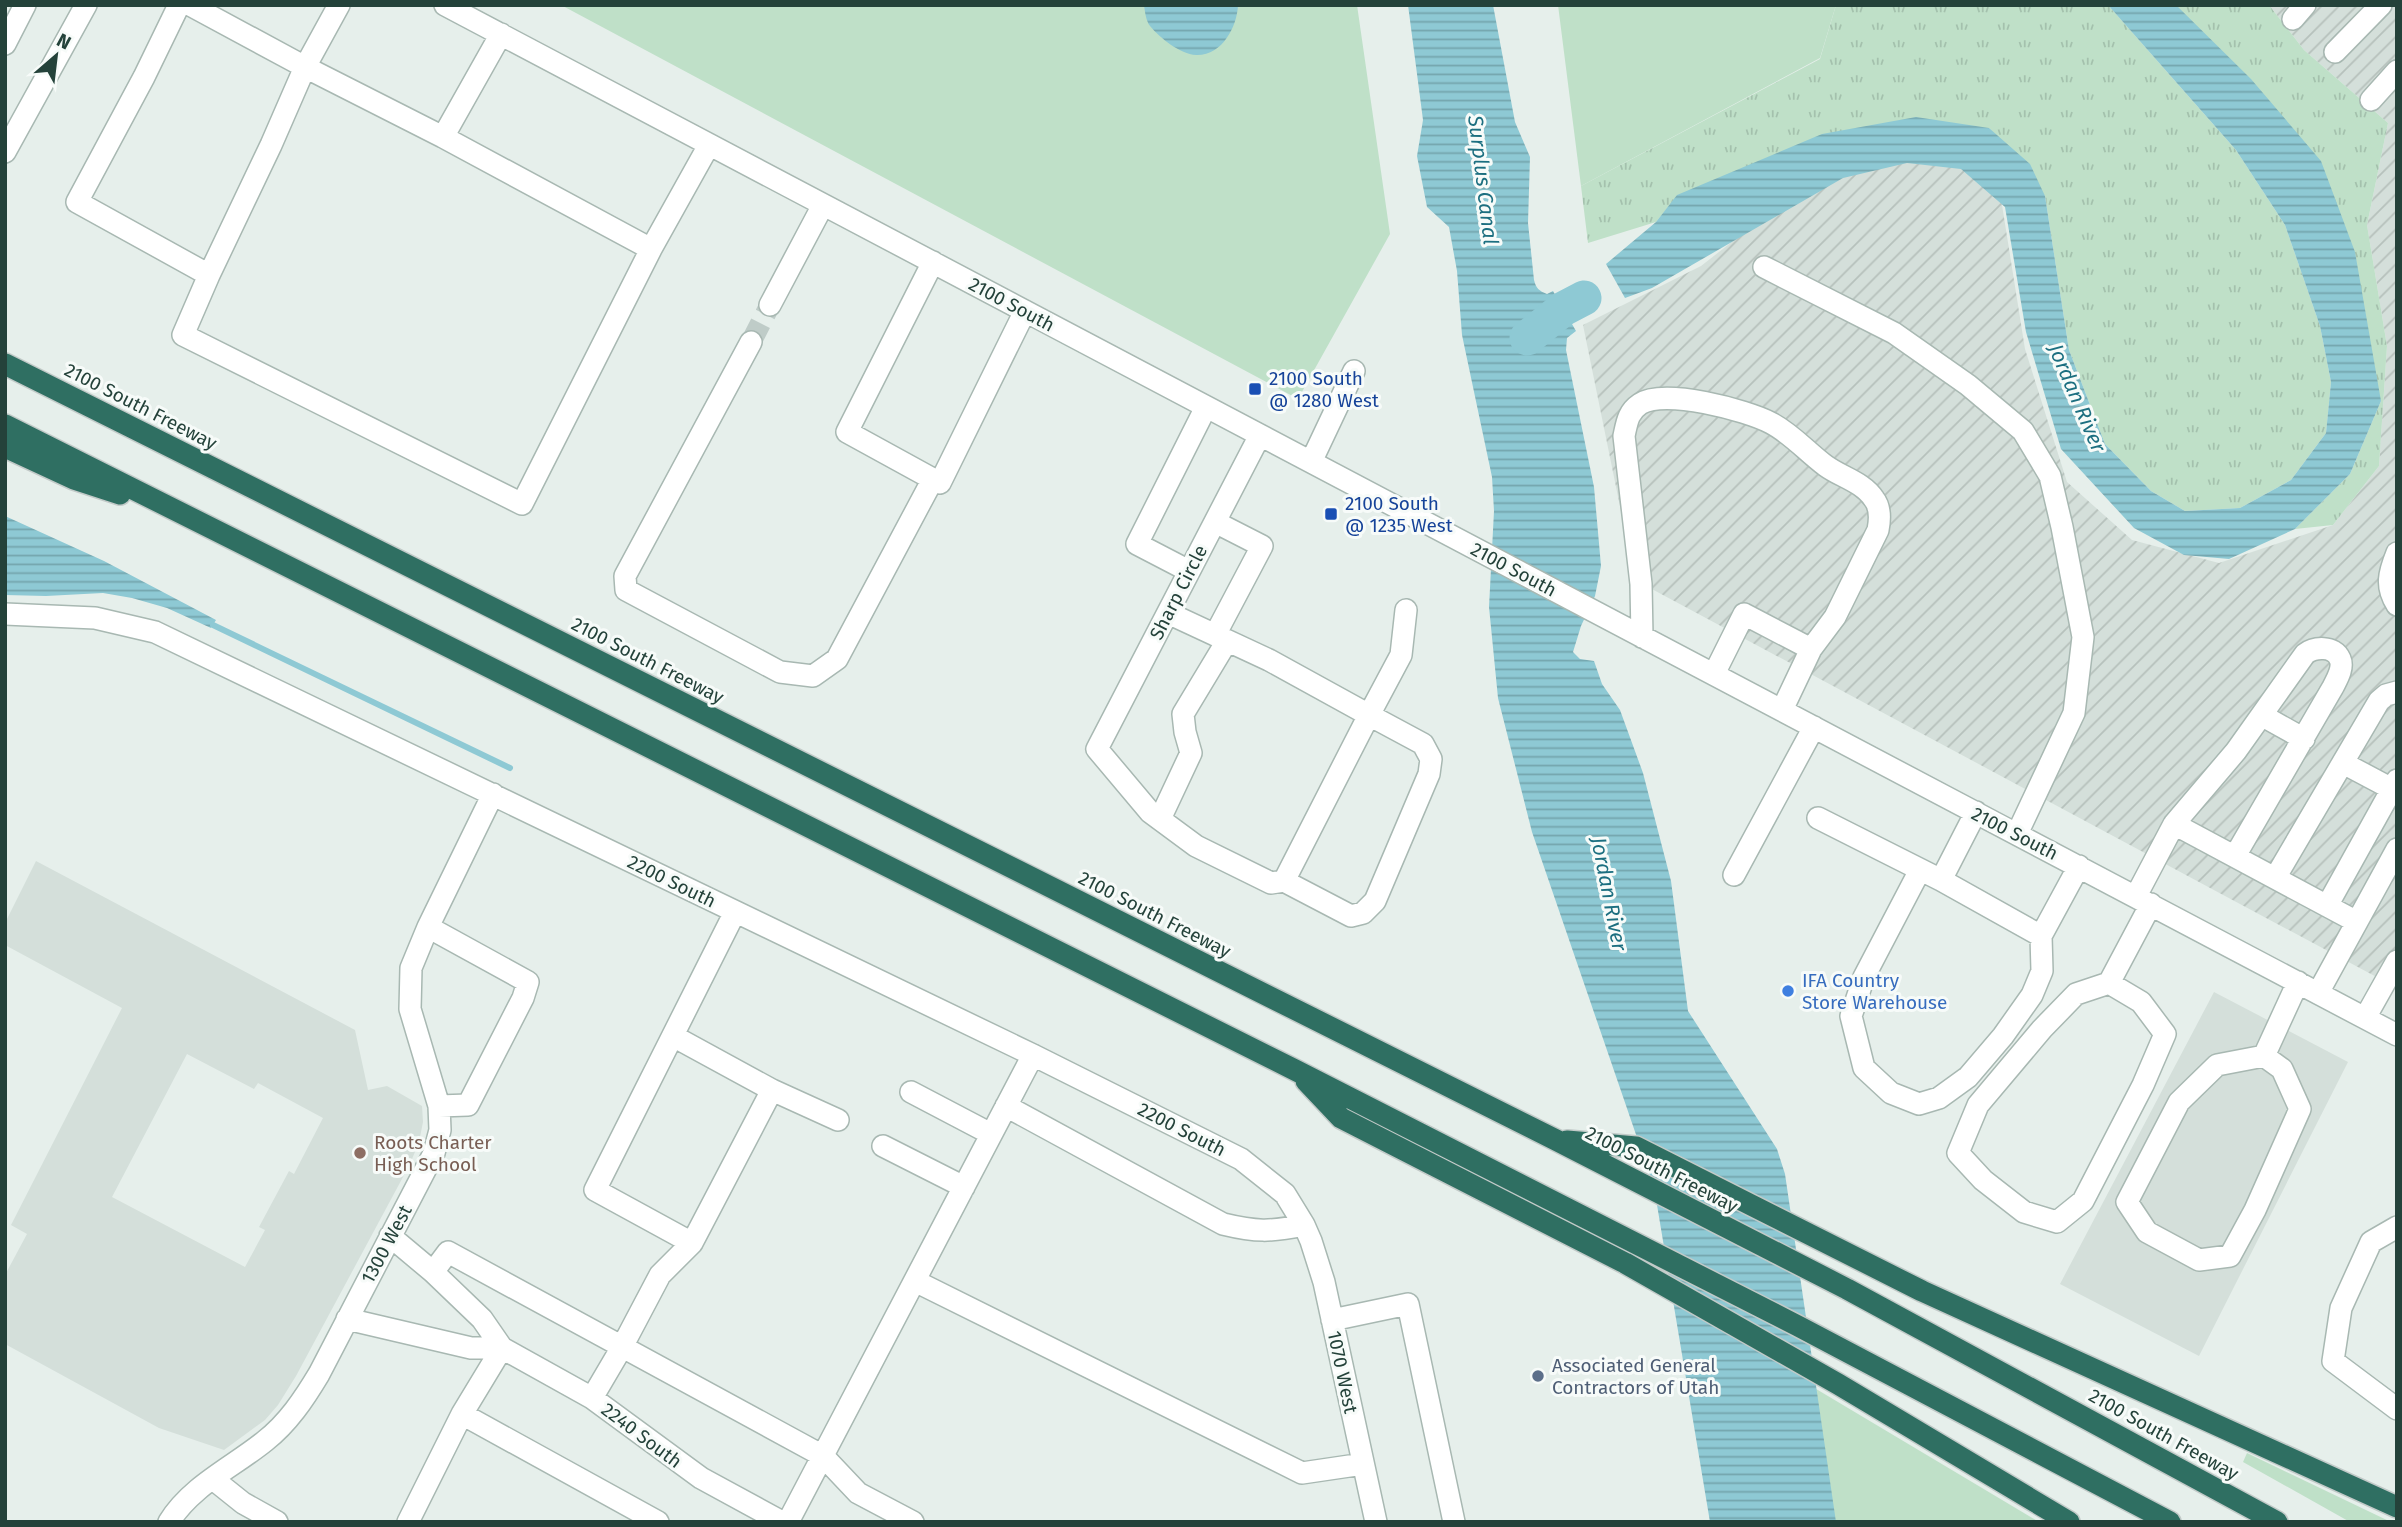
<svg xmlns="http://www.w3.org/2000/svg" width="2402" height="1527" font-family="'Fira Sans',sans-serif">
<defs>
<pattern id="industrial-furrows" width="10" height="10" patternUnits="userSpaceOnUse" patternTransform="scale(1.75)"><rect width="10" height="10" fill="#d4dfda"/><path d="M-1 1l2-2M0 10L10 0M9 11l2-2" fill="none" stroke="#b6c1bc"/></pattern>
<pattern id="park-tufts" width="24" height="20" patternUnits="userSpaceOnUse" patternTransform="scale(1.75)"><rect width="24" height="20" fill="#bfe0c8"/><path d="M3 7l-1-3M5 7V3M7 7l1-3M15 17l-1-3M17 17v-4M19 17l1-3" fill="none" stroke="#a4c1ad"/></pattern>
<pattern id="water-rules" width="6" height="5" patternUnits="userSpaceOnUse" patternTransform="scale(1.75)"><rect width="6" height="5" fill="#8ec9d4"/><path d="M0 2.5h6" fill="none" stroke="#74a5ad"/></pattern>
</defs>
<rect width="100%" height="100%" fill="#e6efeb"/>
<!-- built -->
<path fill="#d4dfda" fill-rule="evenodd" d="M 36,861 L 355,1030 L 368,1090 L 387,1086 L 422,1106 L 423,1122 L 419,1142 L 410,1164 L 296,1376 L 278,1405 L 265,1420 L 224,1450 L 159,1428 L 5,1344 L 5,1275 L 27,1234 L 11,1225 L 122,1008 L 5,945 L 5,923 ZM 187,1054 L 254,1089 L 258,1083 L 323,1118 L 294,1174 L 289,1171 L 259,1227 L 265,1230 L 245,1267 L 112,1197 Z
M 2214,992 L 2348,1062 L 2199,1356 L 2060,1284 Z"/>
<!-- industrial -->
<path fill="url(#industrial-furrows)" d="M 2269,5 L 2397,5 L 2397,988 L 1635,580 L 1583,325 L 1701,266 L 1783,202 L 1882,161 L 1995,161 L 2025,349 L 2067,482 L 2132,540 L 2219,563 L 2333,525 L 2379,466 L 2387,346 L 2367,225 L 2388,123 L 2304,50 Z"/>
<!-- grass -->
<path fill="#bfe0c8" d="M 561,5 L 1357,5 L 1390,234 L 1298,399 Z
M 1558,5 L 1836,5 L 1820,58 L 1581,186 Z
M 1781,1368 L 2039,1522 L 1821,1522 Z
M 2247,1453 L 2391,1522 L 2350,1522 L 2243,1462 Z"/>
<!-- park -->
<path fill="url(#park-tufts)" d="M 1836,5 L 2108,5 L 2236,150 L 2285,225 L 2320,326 L 2331,382 L 2326,433 L 2291,480 L 2240,508 L 2185,511 L 2151,491 L 2105,444 L 2069,350 L 2045,196 L 1989,128 L 1678,195 L 1656,222 L 1588,243 L 1581,186 L 1820,59 Z
M 2176,5 L 2269,5 L 2304,50 L 2388,123 L 2367,225 L 2387,346 L 2379,466 L 2333,525 L 2295,529 L 2350,474 L 2381,401 Z"/>
<!-- water -->
<path fill="url(#water-rules)" d="M 1144,5 L 1238,5 C 1237,27 1222,56 1196,55 C 1180,54 1160,38 1150,26 C 1146,21 1145,12 1144,5 Z
M 1408,5 L 1493,5 L 1515,122 L 1530,157 L 1528,223 L 1534,280 C 1536,288 1539,291 1547,294 L 1553,291 L 1576,331 L 1567,338 L 1566,350 L 1594,487 L 1601,566 L 1595,596 L 1581,626 L 1573,652 L 1580,659 L 1594,661 L 1602,684 L 1620,710 L 1643,773 L 1671,881 L 1688,1011 L 1777,1149 L 1785,1174 L 1836,1522 L 1710,1522 L 1654,1187 L 1532,832 L 1498,698 L 1489,607 L 1494,511 L 1492,477 L 1462,335 L 1457,271 L 1449,227 L 1427,207 L 1417,156 L 1423,120 Z
M 2108,5 L 2176,5 L 2251,79 L 2321,161 L 2355,252 L 2381,401 L 2350,474 L 2295,529 L 2229,559 L 2184,555 L 2134,528 L 2061,449 L 2026,332 L 2005,207 L 1961,169 L 1907,163 L 1843,178 L 1652,288 L 1625,298 L 1606,264 L 1656,222 L 1677,195 L 1822,134 L 1916,117 L 1989,128 L 2030,164 L 2045,196 L 2069,350 L 2105,444 L 2151,491 L 2185,511 L 2240,508 L 2291,480 L 2326,433 L 2331,382 L 2320,326 L 2285,225 L 2236,150 Z
M 5,516 L 104,561 L 216,620 L 211,628 L 167,608 L 132,598 L 103,593 L 46,596 L 5,595 Z"/>
<g fill="none" stroke-linecap="round" stroke-linejoin="round">
<!-- stream -->
<path stroke="#8ec9d4" stroke-width="6" d="M 213,625 L 510,768"/>
<!-- river -->
<path stroke="#8ec9d4" stroke-width="35" d="M 1527,338 L 1563,309 L 1584,298"/>
<!-- minor-tunnel -->
<path stroke="#bfccc8" stroke-width="21" stroke-dasharray="21 10" stroke-linecap="butt" d="M 751,342 L 770,305"/>
<defs>
<path id="minor" d="M 179,5 L 144,77 L 77,202 L 209,275 L 183,335 L 522,504 L 651,249
M 190,5 L 305,67 L 271,145 L 209,275
M 339,5 L 305,67 L 443,137 L 501,34
M 445,5 L 2397,1035
M 2293,19 L 2305,5
M 5,44 L 25,5
M 2335,52 L 2381,5
M 2371,100 L 2397,71
M 443,137 L 651,249 L 709,145
M 5,152 L 86,5
M 933,262 L 847,432 L 940,483 L 1025,311
M 1764,267 L 1894,333 L 1968,385 L 2023,431 L 2050,476 L 2062,527 L 2083,637 L 2074,713 L 2017,834
M 770,305 L 823,205
M 751,342 L 625,576 L 626,590 L 780,672 L 813,676 L 837,659 L 933,479
M 1311,462 L 1354,371
M 1215,522 L 1262,546 L 1215,635
M 2397,553 C 2389,573 2385,586 2397,605
M 1189,571 L 1137,544 L 1206,407
M 1168,613 L 1269,660 L 1369,715 L 1284,881 L 1271,883 L 1196,846 L 1150,812 L 1097,749 L 1260,435
M 5,614 L 95,618 L 155,632 L 1033,1055 L 1241,1159 L 1285,1194 L 1304,1225 L 1311,1241 L 1324,1282 L 1376,1522
M 1642,637 L 1641,584 L 1624,436 C 1627,422 1628,412 1640,404 C 1664,388 1746,410 1771,423 C 1792,434 1807,452 1826,466 C 1841,477 1863,482 1874,499 C 1881,508 1880,520 1878,530 L 1835,617 L 1811,649 L 1782,710
M 1714,674 L 1744,614 L 1811,649
M 2263,716 L 2304,739
M 2343,763 L 2392,789
M 1818,818 L 1941,880 L 1976,812
M 1160,819 L 1191,753 L 1185,732 L 1183,714 L 1227,641
M 2174,824 L 2236,751 L 2305,654 C 2314,647 2334,645 2340,659 C 2344,668 2337,679 2333,687 L 2235,856
M 1920,870 L 1864,977 L 1851,1016 L 1864,1068 L 1891,1093 L 1919,1104 L 1939,1098 L 1968,1077 L 2003,1036 L 2032,995 L 2042,971 L 2041,936
M 1734,875 L 1814,727
M 2275,878 L 2379,701 L 2386,695 L 2397,692
M 1941,880 L 2041,936 L 2079,866
M 1284,881 L 1351,916 L 1363,913 L 1375,901 L 1429,774 L 1431,759 L 1423,744 L 1369,715 L 1401,655 L 1406,610
M 2136,896 L 2174,824 L 2357,922
M 2327,906 L 2397,780
M 428,927 L 528,982 L 523,998 L 468,1105 L 439,1106
M 2109,983 L 2141,1002 L 2165,1034 L 2143,1085 L 2083,1201 L 2057,1222 L 2024,1212 L 1983,1180 L 1958,1153 L 1978,1105 L 2042,1029 L 2076,994 L 2109,983 L 2151,904
M 2318,993 L 2397,849
M 2365,1018 L 2397,961
M 673,1036 L 772,1090 L 692,1243
M 2264,1056 L 2282,1069 L 2300,1109 L 2255,1210 L 2230,1256 L 2199,1260 L 2147,1232 L 2127,1202 L 2179,1102 L 2217,1065 L 2264,1056 L 2298,982
M 772,1090 L 838,1120
M 911,1092 L 991,1134
M 1006,1106 L 1223,1224 C 1256,1232 1270,1232 1304,1225
M 883,1146 L 964,1187
M 2397,1227 L 2371,1242 L 2341,1308 L 2333,1361 L 2397,1409
M 390,1236 L 433,1272 L 482,1319 L 502,1348 L 592,1398 L 701,1478 L 782,1522
M 433,1272 L 448,1252 L 823,1456 L 858,1493 L 913,1522
M 915,1281 L 1302,1473 L 1363,1464
M 347,1319 L 471,1348 L 502,1348
M 1332,1320 L 1408,1304 L 1454,1522
M 592,1398 L 622,1347 L 660,1275 L 692,1243 L 595,1190 L 735,912
M 462,1414 L 658,1522
M 213,1479 L 243,1503 L 277,1522
M 169,1522 C 191,1486 233,1467 265,1441 C 288,1423 304,1399 319,1374 L 434,1153 L 440,1130 L 439,1106 L 410,1009 L 411,968 L 428,927 L 493,794
M 408,1522 L 462,1414 L 502,1348
M 788,1522 L 1033,1055"/>
<path id="highway" d="M 5,364 L 1556,1140 L 1847,1289 L 2277,1522
M 5,425 L 1293,1069 L 1798,1326 L 2170,1522
M 5,447 L 74,479 L 120,494
M 1306,1081 L 1341,1118 L 1625,1263 L 1838,1384 L 2069,1522
M 1567,1141 L 1636,1147 L 1922,1291 L 2397,1507"/>
</defs>
<!-- minor casing -->
<use href="#minor" stroke="#a8b8b2" stroke-width="24"/>
<!-- highway casing -->
<use href="#highway" stroke="#c2cac8" stroke-width="24"/>
<!-- minor -->
<use href="#minor" stroke="#fff" stroke-width="21"/>
<!-- highway -->
<use href="#highway" stroke="#2f6f62" stroke-width="21"/>
</g>
<!-- markers -->
<g fill="#1a4fb4" stroke="#f7fbf9" stroke-width="2.5">
<rect x="1248" y="382" width="14" height="14" rx="3.5"/>
<rect x="1324" y="507" width="14" height="14" rx="3.5"/>
</g>
<circle fill="#3f7fe0" stroke="#f7fbf9" stroke-width="2.5" cx="1788" cy="991" r="7"/>
<circle fill="#8d6e63" stroke="#f7fbf9" stroke-width="2.5" cx="360" cy="1153" r="7"/>
<circle fill="#5c6f8a" stroke="#f7fbf9" stroke-width="2.5" cx="1538" cy="1376" r="7"/>
<g text-anchor="middle" stroke-width="6" stroke-linejoin="round" paint-order="stroke">
<!-- street labels -->
<g font-size="19" fill="#24423a" stroke="#f7fbf9">
<text transform="translate(1012 304) rotate(28)" y="7">2100 South</text>
<text transform="translate(141 406) rotate(27)" y="7">2100 South Freeway</text>
<text transform="translate(1514 569) rotate(28)" y="7">2100 South</text>
<text transform="translate(1178 592) rotate(-63)" y="7">Sharp Circle</text>
<text transform="translate(648 660) rotate(27)" y="7">2100 South Freeway</text>
<text transform="translate(2015 833) rotate(27)" y="7">2100 South</text>
<text transform="translate(672 881) rotate(26)" y="7">2200 South</text>
<text transform="translate(1155 914) rotate(27)" y="7">2100 South Freeway</text>
<text transform="translate(1182 1129) rotate(27)" y="7">2200 South</text>
<text transform="translate(1662 1169) rotate(27)" y="7">2100 South Freeway</text>
<text transform="translate(386 1244) rotate(-62)" y="7">1300 West</text>
<text transform="translate(1343 1372) rotate(78)" y="7">1070 West</text>
<text transform="translate(2164 1434) rotate(29)" y="7">2100 South Freeway</text>
<text transform="translate(642 1435) rotate(37)" y="7">2240 South</text>
</g>
<!-- transit labels -->
<g font-size="19" fill="#164399" stroke="#f7fbf9" text-anchor="start">
<text x="1269" y="385">2100 South<tspan x="1269" dy="22">@ 1280 West</tspan></text>
<text x="1345" y="510">2100 South<tspan x="1345" dy="22">@ 1235 West</tspan></text>
</g>
<!-- shop labels -->
<g font-size="19" fill="#366cbe" stroke="#f7fbf9" text-anchor="start">
<text x="1802" y="987">IFA Country<tspan x="1802" dy="22">Store Warehouse</tspan></text>
</g>
<!-- education labels -->
<g font-size="19" fill="#785e54" stroke="#f7fbf9" text-anchor="start">
<text x="374" y="1149">Roots Charter<tspan x="374" dy="22">High School</tspan></text>
</g>
<!-- service labels -->
<g font-size="19" fill="#4e5e75" stroke="#f7fbf9" text-anchor="start">
<text x="1552" y="1372">Associated General<tspan x="1552" dy="22">Contractors of Utah</tspan></text>
</g>
<!-- water labels -->
<g font-size="21" font-style="italic" fill="#1c6f80" stroke="#f7fbf9">
<text transform="translate(1483 180) rotate(83)" y="7">Surplus Canal</text>
<text transform="translate(2077 398) rotate(67)" y="7">Jordan River</text>
<text transform="translate(1609 894) rotate(79)" y="7">Jordan River</text>
</g>
</g>
<!-- border -->
<rect width="2402" height="1527" fill="none" stroke="#24423a" stroke-width="14"/>
<!-- north arrow -->
<g transform="translate(56 56) rotate(28)" stroke="#f7fbf9" stroke-width="5" paint-order="stroke">
<path d="M0-5L12 26L0 18L-12 26Z" fill="#24423a"/>
<text y="-10" font-size="19" font-weight="bold" text-anchor="middle" fill="#24423a">N</text>
</g>
</svg>
